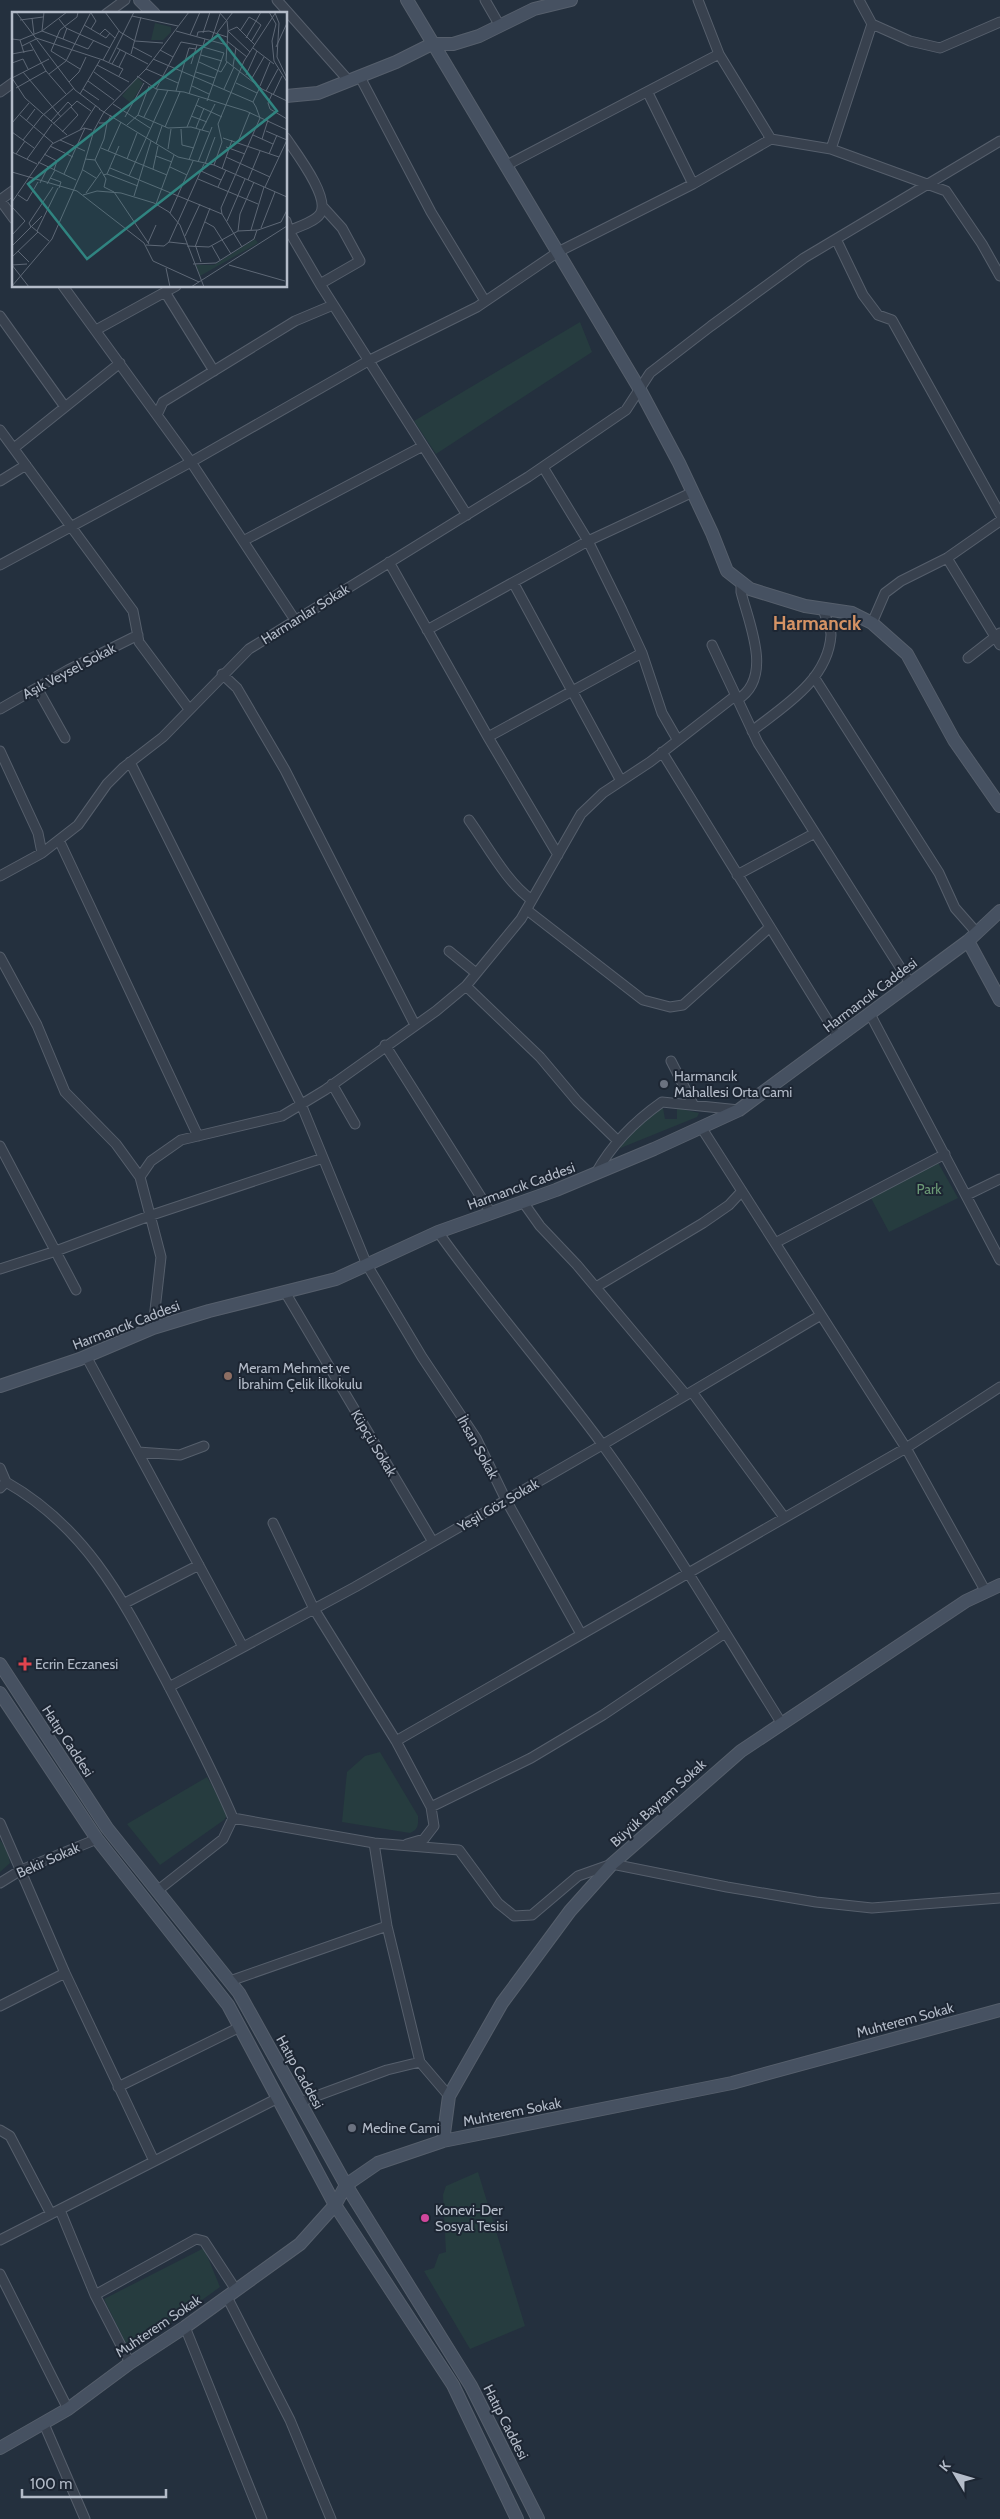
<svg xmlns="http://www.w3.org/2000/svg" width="1000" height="2519" font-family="Cabin,sans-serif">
<rect width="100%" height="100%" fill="#24303e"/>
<!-- green -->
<path fill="#263c3f" d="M 580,322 L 592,352 L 436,454 L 414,421 Z
M 663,1108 L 665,1119 L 677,1119 L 677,1108 L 699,1113 L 697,1117 L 618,1149 L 651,1114 Z
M 937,1161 L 958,1198 L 889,1232 L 871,1198 Z
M 380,1752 L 418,1816 C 418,1825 419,1829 410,1833 L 342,1822 L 347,1772 L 365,1756 Z
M 207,1777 L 228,1814 L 224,1820 L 160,1865 L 127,1824 Z
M 0,1840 L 7,1850 L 10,1863 L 0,1872 Z
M 478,2172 L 525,2326 L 470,2349 L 424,2271 L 434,2268 L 439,2254 L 446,2252 L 443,2195 L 446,2186 Z
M 204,2248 L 220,2287 L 130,2352 L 104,2299 Z"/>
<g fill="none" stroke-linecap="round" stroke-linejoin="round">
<defs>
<path id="street" d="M 277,0 L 349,81
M 485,0 L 500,26
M 698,0 L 719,54 L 771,139
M 859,0 L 872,24 L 910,41 L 940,48 L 1000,22
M 106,14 L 125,0
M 360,77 L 431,212 L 485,301
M 0,92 L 14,82
M 648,93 L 693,184
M 286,138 C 296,153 331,198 320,214 C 315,222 295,228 286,232
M 831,149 L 872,24
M 507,165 L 719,54
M 0,200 L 14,219
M 0,200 L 14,190
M 286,221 L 289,231 L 320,284 L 467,515
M 836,239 L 863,295 L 878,315 L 892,320 L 1000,514
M 320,284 L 360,261 L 342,228 L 323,207
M 63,286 L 191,462 L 295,620
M 165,292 L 214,371
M 0,316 L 65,407
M 96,330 L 176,286
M 157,415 L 163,402 L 295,321 L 333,305
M 0,430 L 133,611 L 139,642 L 189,709
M 14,448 L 120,363
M 543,467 L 588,541 L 622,610 L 642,653 L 662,713 L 677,739
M 0,481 L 26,465
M 243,541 L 423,446
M 947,558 L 1000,645
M 389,562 L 488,737 L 558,855
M 0,565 L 191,462 L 368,361 L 477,307 L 558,252 L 693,184 L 771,139 L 831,149 L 946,191 L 982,244 L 1000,276
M 514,584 L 621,781
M 872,623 L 885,593 L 901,581 L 947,558 L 1000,521
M 427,630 L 588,541 L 693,492
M 712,645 L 758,743 L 910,983
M 968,658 L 1000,633
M 222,674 L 237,688 L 285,770 L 415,1025
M 814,677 L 939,873 L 955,908 L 977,933
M 37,688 L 65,738
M 737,700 C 774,678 749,624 741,592 L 741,582
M 0,709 L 68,670 L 138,635
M 752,731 C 784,706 828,680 831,635 C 831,627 825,617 823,609
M 488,737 L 642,653
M 0,751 L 38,833 L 42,853
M 662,752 L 838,1037
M 130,762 L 301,1104 L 367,1265 L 422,1357 L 476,1438 L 506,1500 L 581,1634
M 469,820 C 487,845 507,883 532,900
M 59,840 L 198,1136
M 737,875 L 815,833
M 0,876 L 42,853 L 78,825 L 107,784 L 124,767 L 163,737 L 249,649 L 528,477 L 626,410 L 650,373 L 711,326 L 804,258 L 1000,141
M 527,910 L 643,1000 L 670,1007 L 683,1005 L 769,928
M 449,951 L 476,973
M 0,957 L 37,1025 L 65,1092 L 116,1144 L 140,1177 L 161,1257 L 153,1328
M 466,986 L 540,1057 L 577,1101 L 618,1141
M 870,1014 L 1000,1260
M 385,1045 L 491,1213
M 671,1061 L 693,1104
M 332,1084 L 355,1124
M 701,1127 L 906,1448 L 986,1592
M 0,1146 L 76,1290
M 596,1173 C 612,1144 635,1121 662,1102 L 739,1110
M 140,1177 L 151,1161 L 181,1140 L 282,1116 L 325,1090 L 436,1011 L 466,986 L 521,919 L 581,814 L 603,793 L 650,762 L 735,696
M 967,1195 L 1000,1179
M 523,1202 L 540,1226 L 577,1265 L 686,1395
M 438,1232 C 490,1305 549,1372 602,1444 C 667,1534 723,1630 782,1724
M 775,1243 L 945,1154
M 0,1269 L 56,1251 L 152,1215 L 323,1158
M 596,1287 L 703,1223 L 729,1205 L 742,1191
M 285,1292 L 433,1542
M 86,1356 L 243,1647
M 692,1392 L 784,1517
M 138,1452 L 180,1455 L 204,1446
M 0,1468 L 6,1482 L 0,1488
M 6,1482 C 87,1528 123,1600 165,1679 C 189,1725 213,1771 233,1818 L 223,1839 L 157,1891
M 273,1523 L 314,1609 L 396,1741 L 431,1807 L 434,1826 L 424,1839 L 407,1844
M 125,1603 L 199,1565
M 169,1687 L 355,1587 L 602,1445 L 821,1315
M 396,1741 L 906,1448 L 1000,1387
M 431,1807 L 531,1758 L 603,1715 L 725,1633
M 233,1818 L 374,1843 L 459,1850 L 498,1903 L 514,1916 L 532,1915 L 578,1876 L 612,1864 L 727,1887 L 816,1902 L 872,1908 L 1000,1898
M 0,1823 L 65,1973 L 154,2161
M 374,1843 L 387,1926 L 420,2062 L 449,2096
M 0,1883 L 21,1870 L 97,1839
M 230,1981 L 387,1926
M 0,2006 L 65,1973
M 118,2087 L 240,2027
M 300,2102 L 387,2070 L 420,2062
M 0,2130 L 10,2136 L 51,2214
M 60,2210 L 95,2295 L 130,2363
M 0,2240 L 278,2098
M 0,2274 L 68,2409
M 95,2295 L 196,2239 L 204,2241 L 236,2290
M 227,2297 L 290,2420 L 331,2519
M 185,2327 L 262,2519
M 44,2424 L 85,2519"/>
<path id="secondary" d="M 140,0 L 154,14
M 407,0 L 639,388 L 679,463 L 712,533 L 727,571 L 750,589 L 805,606 L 852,613 L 872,623 L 907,654 L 954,740 L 1000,806
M 286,96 L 318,93 L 396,62 L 432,44 L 453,44 L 479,36 L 534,9 L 571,0
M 968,941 L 1000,1000
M 0,1386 L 80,1359 L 153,1328 L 209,1311 L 336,1279 L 438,1232 L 556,1190 L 654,1149 L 739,1110 L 968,941 L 1000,911
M 0,1664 L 107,1828 L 239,1993 L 346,2185 L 471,2386 L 538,2519
M 0,1693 L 97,1839 L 228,2005 L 335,2205 L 453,2385 L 517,2519
M 443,2141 L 449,2096 L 502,2003 L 570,1911 L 612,1864 L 741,1751 L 966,1601 L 1000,1585
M 0,2448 L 68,2409 L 130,2363 L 185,2327 L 300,2244 L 335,2205 L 346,2185 L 378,2163 L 443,2141 L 732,2083 L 1000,2010"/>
</defs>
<!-- street casing -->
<use href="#street" stroke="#565f6c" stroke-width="11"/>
<!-- secondary casing -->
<use href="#secondary" stroke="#565f6c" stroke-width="14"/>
<!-- street -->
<use href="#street" stroke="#38414e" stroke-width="9"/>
<!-- secondary -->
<use href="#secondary" stroke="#465161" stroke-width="12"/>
</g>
<!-- markers -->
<g fill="#6b7280" stroke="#1d2633" stroke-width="2">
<circle cx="664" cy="1084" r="5"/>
<circle cx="352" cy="2128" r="5"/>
</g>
<circle fill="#8d6e63" stroke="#1d2633" stroke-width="2" cx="228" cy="1376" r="5"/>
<path fill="#e0444e" stroke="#1d2633" stroke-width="2" d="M22.5 1656.5h5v5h5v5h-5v5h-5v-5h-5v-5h5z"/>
<circle fill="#d1479c" stroke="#1d2633" stroke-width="2" cx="425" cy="2218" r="5"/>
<g text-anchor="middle" stroke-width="4" stroke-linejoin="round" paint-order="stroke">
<!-- street labels -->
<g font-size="14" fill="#b4bcc9" stroke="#1d2633">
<text transform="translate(305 614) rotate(-32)" y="5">Harmanlar Sokak</text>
<text transform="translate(69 671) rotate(-28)" y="5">Aşık Veysel Sokak</text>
<text transform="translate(870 995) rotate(-37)" y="5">Harmancık Caddesi</text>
<text transform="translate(521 1186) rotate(-20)" y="5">Harmancık Caddesi</text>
<text transform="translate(126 1325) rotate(-21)" y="5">Harmancık Caddesi</text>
<text transform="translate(374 1443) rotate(59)" y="5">Küpçü Sokak</text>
<text transform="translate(478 1447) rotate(61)" y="5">İhsan Sokak</text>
<text transform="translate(498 1505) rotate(-30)" y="5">Yeşil Göz Sokak</text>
<text transform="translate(68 1741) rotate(57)" y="5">Hatıp Caddesi</text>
<text transform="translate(658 1803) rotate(-42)" y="5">Büyük Bayram Sokak</text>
<text transform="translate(48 1860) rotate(-24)" y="5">Bekir Sokak</text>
<text transform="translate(905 2020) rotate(-15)" y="5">Muhterem Sokak</text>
<text transform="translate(300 2072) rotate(61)" y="5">Hatıp Caddesi</text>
<text transform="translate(512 2112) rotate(-11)" y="5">Muhterem Sokak</text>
<text transform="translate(158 2326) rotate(-34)" y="5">Muhterem Sokak</text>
<text transform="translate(506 2422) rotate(63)" y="5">Hatıp Caddesi</text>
</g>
<!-- poi labels -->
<g font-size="14" fill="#b4bcc9" stroke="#1d2633" text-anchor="start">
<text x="674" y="1081">Harmancık<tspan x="674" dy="16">Mahallesi Orta Cami</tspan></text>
<text x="238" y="1373">Meram Mehmet ve<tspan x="238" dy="16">İbrahim Çelik İlkokulu</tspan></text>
<text x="35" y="1669">Ecrin Eczanesi</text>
<text x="362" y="2133">Medine Cami</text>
<text x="435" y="2215">Konevi-Der<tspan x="435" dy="16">Sosyal Tesisi</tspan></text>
</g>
<!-- park labels -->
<g font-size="14" fill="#6b9975" stroke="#1d2633">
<text x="929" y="1194">Park</text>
</g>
<!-- district labels -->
<g font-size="19" font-weight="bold" fill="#d49264" stroke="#1d2633">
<text x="817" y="630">Harmancık</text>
</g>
</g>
<!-- overview -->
<g transform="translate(12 12)">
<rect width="275" height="275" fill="#24303e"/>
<path d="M 143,11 L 159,15 L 159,20 L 151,28 L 139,28 ZM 125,65 L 131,71 L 119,91 L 110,84 ZM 243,227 L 246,231 L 188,264 L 184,253 L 202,253 Z" fill="#263c3f"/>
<path fill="none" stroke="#5e6876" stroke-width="1" d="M 4,0 L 63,78 L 88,97M 66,0 L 65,5 L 48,18 L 39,39 L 68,57M 93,0 L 108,20 L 123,29 L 151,31M 207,0 L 215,9 L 216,18 L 214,49 L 250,77 L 275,89M 257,0 L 264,12 L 260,29 L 262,49 L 275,70M 79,1 L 84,9 L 79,17M 263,1 L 267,11 L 265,45 L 275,66M 120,4 L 166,14M 20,6 L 22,22M 47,7 L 54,16 L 98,36M 8,8 L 31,5M 72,13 L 94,26 L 98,21M 55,16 L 51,27 L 76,37 L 82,28M 164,19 L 215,33M 228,19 L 237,5 L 244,9 L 234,26M 191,21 L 198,0M 205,21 L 221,0M 88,22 L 93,17 L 103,26M 178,23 L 188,0M 185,24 L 186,20 L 197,19 L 215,25M 24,26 L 91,48 L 107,19M 0,27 L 8,28 L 12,41M 51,27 L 30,19 L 55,0M 8,28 L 30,19 L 32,0M 199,29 L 208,2M 215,29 L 235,45M 239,30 L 249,13 L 244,9 L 249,0M 18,31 L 34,59 L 54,82M 10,34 L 24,27M 121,35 L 140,45M 191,35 L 212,41M 264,35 L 275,11M 105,36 L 136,52M 241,36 L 262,52M 148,38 L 161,45 L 169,30 L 191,34M 238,40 L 216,19 L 225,15 L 243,33M 0,42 L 21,38M 119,42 L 129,5M 189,43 L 210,49M 141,47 L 241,90 L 244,95 L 248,106 L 209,196 L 210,202M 91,48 L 111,57 L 107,64M 97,50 L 122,0M 187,50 L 209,60 L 215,50M 0,51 L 11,47 L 16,57M 100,52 L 108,38M 179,52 L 185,33M 85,53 L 117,70M 221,54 L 224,36M 107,55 L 114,41M 134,57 L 166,71M 11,60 L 49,105M 82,60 L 109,80M 184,60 L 203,66M 37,62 L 54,49 L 79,0M 234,63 L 245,39M 125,64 L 144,77 L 172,80 L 234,99 L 275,118M 0,66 L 13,86 L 55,123M 0,66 L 37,47M 240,66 L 252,45M 76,69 L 102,88M 57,70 L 67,60 L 74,45M 224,71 L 245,81M 180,74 L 197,82M 248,74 L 258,50M 4,76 L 34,59M 71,77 L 87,88M 144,77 L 161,45M 212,77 L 222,55M 164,79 L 177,36 L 184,37M 254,79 L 266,57M 68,82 L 88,48M 177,82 L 193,27M 260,82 L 256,91 L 258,97 L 275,107M 261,83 L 270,64M 195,89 L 212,41M 241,90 L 248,75M 101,92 L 138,116M 184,93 L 210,105M 87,97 L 166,145 L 202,153 L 275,185M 8,103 L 41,131M 126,103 L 156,116 L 179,115 L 197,120M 179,104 L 195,110M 113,105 L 132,71M 132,105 L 146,77M 14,109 L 23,97M 39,109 L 56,90 L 60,94M 0,111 L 17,91M 87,111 L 95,111 L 99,103M 41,112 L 65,89 L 79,99M 115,113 L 126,103 L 137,74M 153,115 L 168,80M 175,115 L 187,86M 184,116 L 192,96M 169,117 L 170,133 L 182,136M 68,118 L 84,93M 190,118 L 203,92M 254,119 L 275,128M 0,120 L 22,136M 50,120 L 66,103 L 59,95M 241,123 L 261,132M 211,126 L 267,145M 250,127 L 256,108M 11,128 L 30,104 L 62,76M 48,128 L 73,139M 226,130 L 238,100M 144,132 L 150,114M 38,134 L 61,145M 214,135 L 233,142M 89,136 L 155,163M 156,137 L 159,117M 96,139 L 109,110M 0,140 L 25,152M 4,142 L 13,129M 32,142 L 45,149 L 42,158M 257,142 L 265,123M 144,144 L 160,150M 214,145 L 258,165M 15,147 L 40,112M 73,147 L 83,148 L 92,127 L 95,111M 115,147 L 125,121M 83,148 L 94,167 L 92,175 L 102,180 L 137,232M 177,148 L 188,118M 26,150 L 64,168M 186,150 L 200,115M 193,152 L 203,125M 202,153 L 210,130 L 206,112 L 232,49 L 264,0M 158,155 L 175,163M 98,156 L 210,202 L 230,235M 141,157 L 146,134M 210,157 L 220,128M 71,158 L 84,166M 189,159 L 209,168M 0,160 L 65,179 L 132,231 L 141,249 L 187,270M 52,162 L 73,116M 95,162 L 126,174M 91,163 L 95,162 L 107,134M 117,164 L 156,78M 38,166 L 49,170 L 47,176M 186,167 L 246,192M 236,168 L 248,139M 28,171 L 36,155M 35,172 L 43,158M 206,175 L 214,158M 253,175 L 275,128M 74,181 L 89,160M 6,183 L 15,189 L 26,170M 71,183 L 85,179 L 109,181 L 142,191 L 157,200 L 168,213 L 192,275M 122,184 L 139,129M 0,190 L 40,132 L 72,116 L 80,118M 144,192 L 162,143M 0,195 L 13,209 L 0,223M 158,201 L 181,149M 215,209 L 233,167M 193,210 L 202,215 L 219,242M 19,215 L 17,211 L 41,175M 20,215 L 37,229M 249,216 L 263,180M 239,218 L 252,175M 25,219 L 46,176M 226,219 L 228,202 L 242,170M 173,224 L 188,192M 157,230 L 175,232M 136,231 L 144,213M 1,233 L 30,204M 134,233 L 152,234 L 157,230 L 192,152M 175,234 L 197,235 L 226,219 L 246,218 L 269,210 L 275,198M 200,234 L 208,248M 183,235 L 198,196M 184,235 L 189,250M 6,239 L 17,250M 0,245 L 26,220M 181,252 L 204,251 L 242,227 L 245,218M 0,253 L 17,275M 0,253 L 15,252M 217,253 L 273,269M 154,256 L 158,275M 0,274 L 40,227 L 70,159 L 82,118 L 92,100 L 134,57 L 177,0M 179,275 L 275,214"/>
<path fill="#308480" fill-opacity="0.15" stroke="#308480" stroke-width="2.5" d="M 206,23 L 265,99 L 75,247 L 16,172 Z"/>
<rect width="275" height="275" fill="none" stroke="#b4bcc9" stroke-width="2.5"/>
</g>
<!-- north arrow -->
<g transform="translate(955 2474) rotate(308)" stroke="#1d2633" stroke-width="4" paint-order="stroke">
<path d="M0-4L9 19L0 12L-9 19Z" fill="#b4bcc9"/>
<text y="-8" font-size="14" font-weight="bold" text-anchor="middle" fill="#b4bcc9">K</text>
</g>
<!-- scale -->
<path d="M22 2489v8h144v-8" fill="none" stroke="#b4bcc9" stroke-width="2.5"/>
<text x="30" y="2489" font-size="15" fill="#b4bcc9" stroke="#1d2633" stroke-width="4" paint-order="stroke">100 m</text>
</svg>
